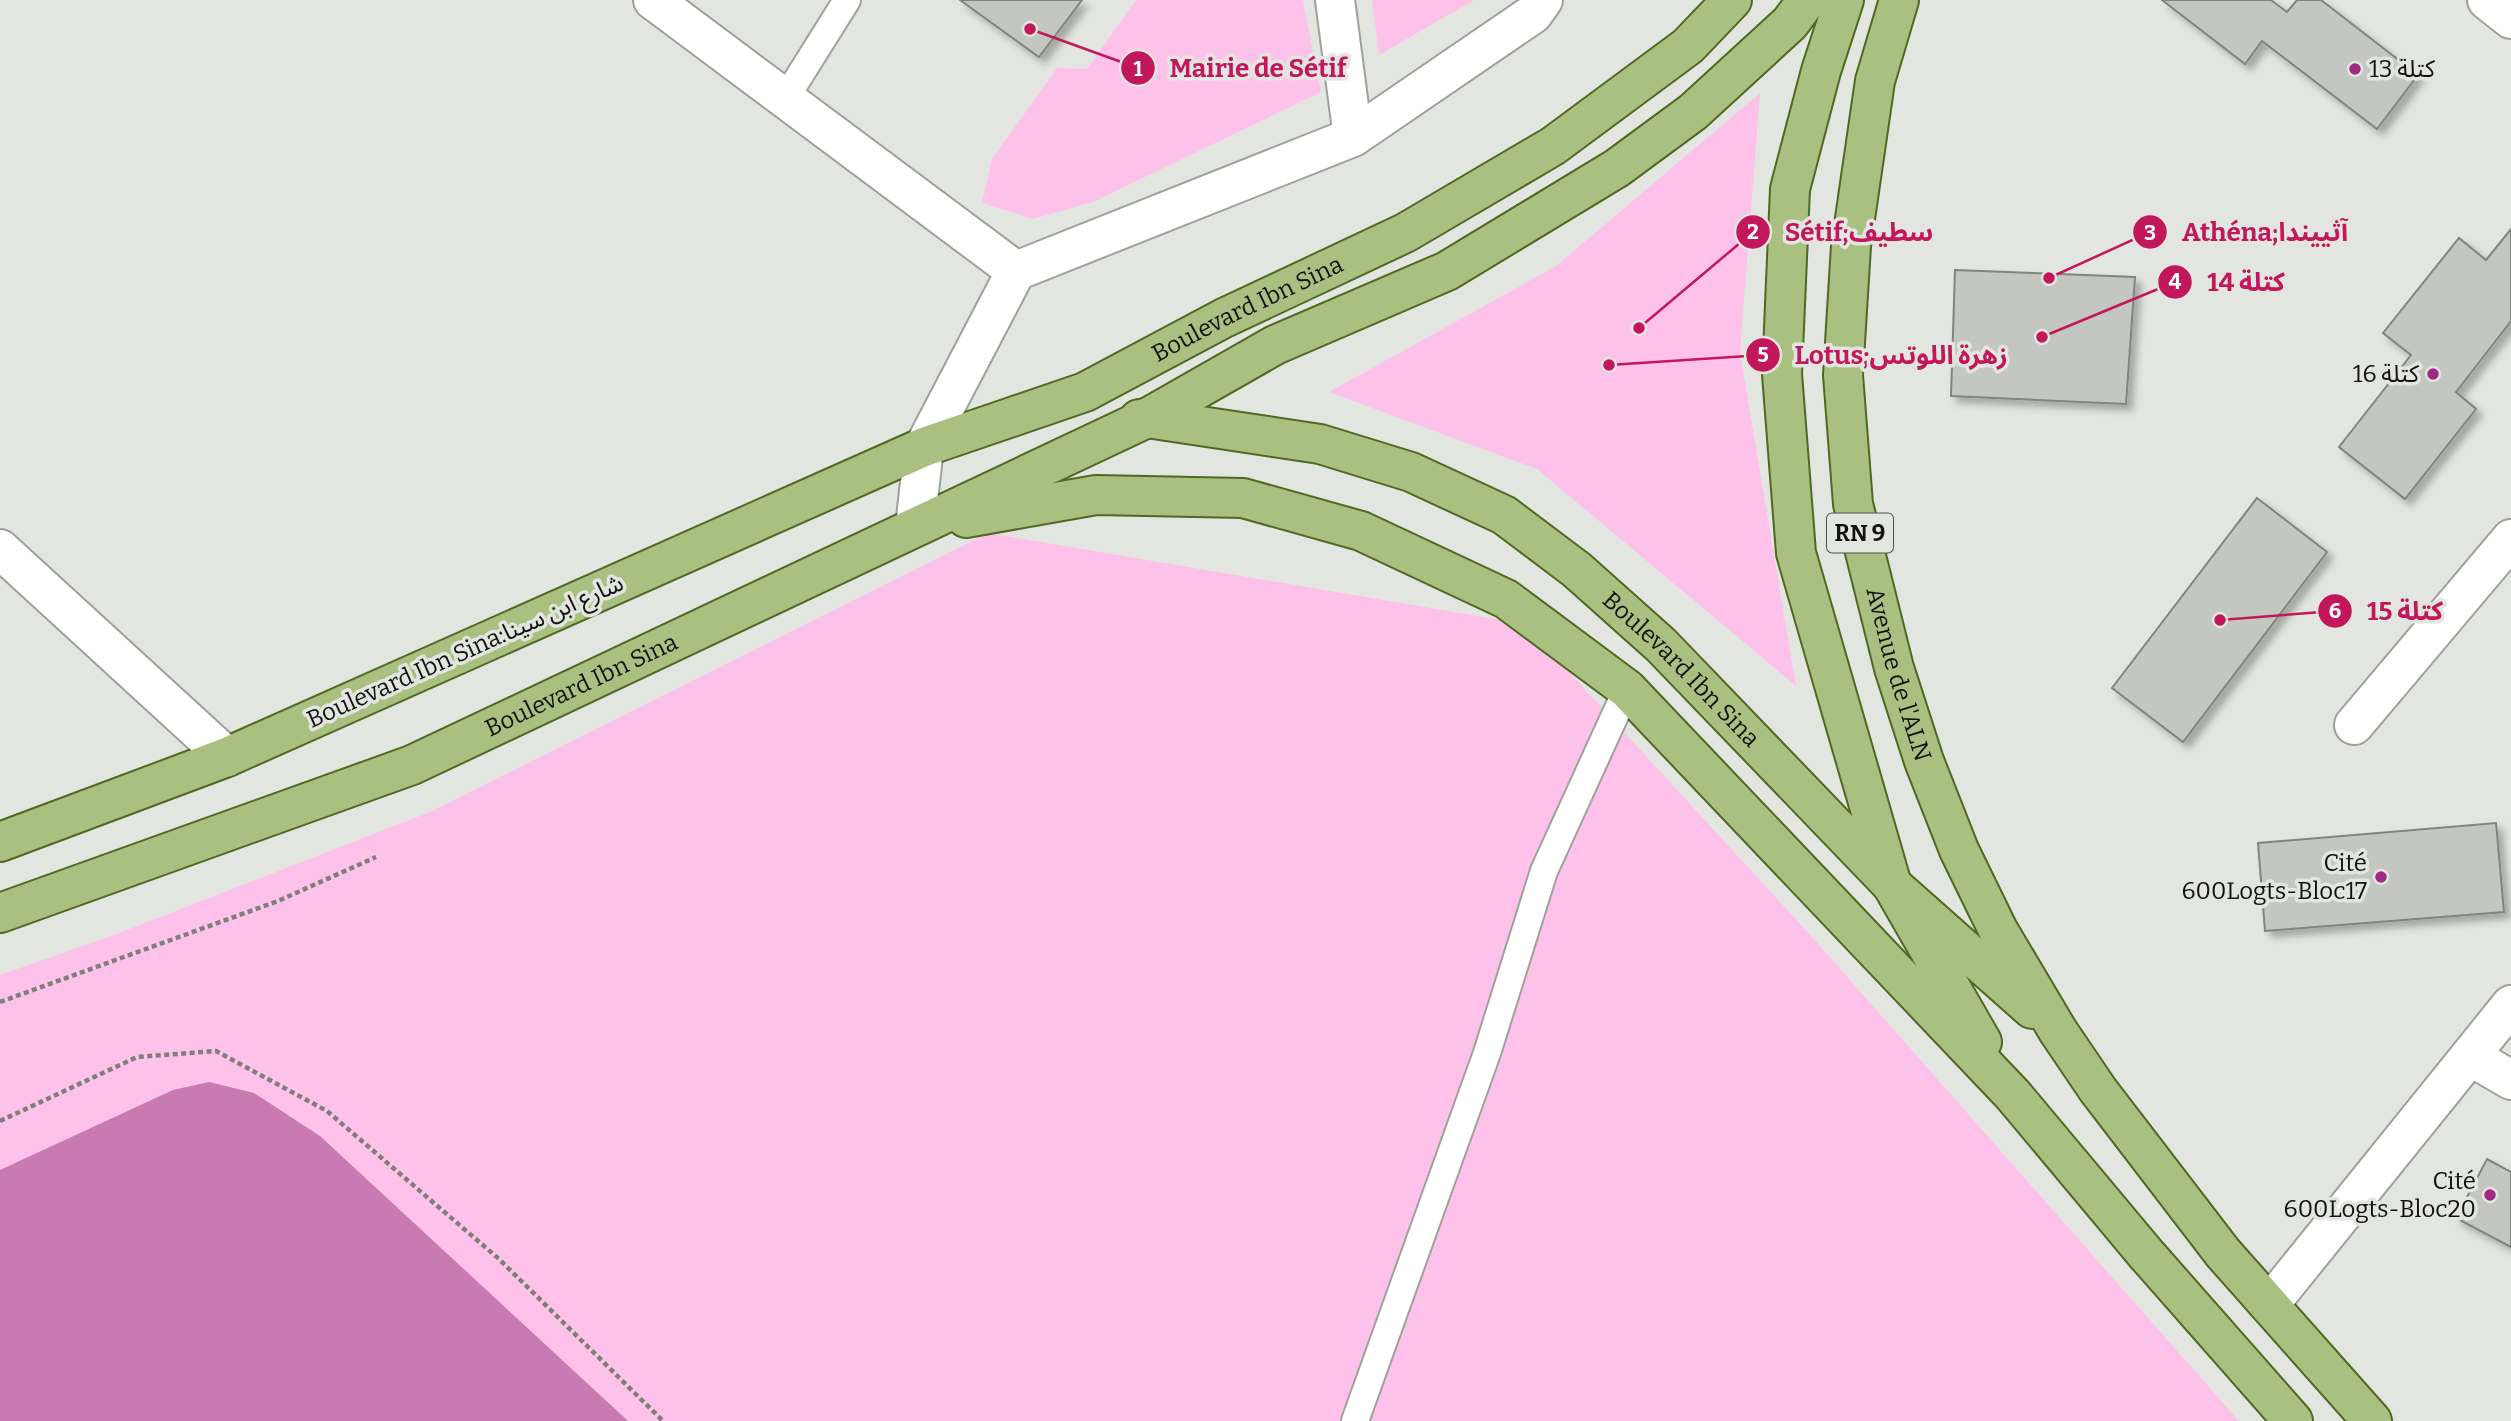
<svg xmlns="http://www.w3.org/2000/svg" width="2511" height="1421" font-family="Bitter,'Noto Sans Arabic',serif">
<defs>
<filter id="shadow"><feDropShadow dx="6" dy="6" stdDeviation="3.5" flood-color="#0004"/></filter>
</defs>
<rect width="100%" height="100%" fill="#e3e6e0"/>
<!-- green -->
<path fill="#fec2ea" d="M 1136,0 L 1303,0 L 1321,92 L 1093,202 L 1033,219 L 982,203 L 992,159 L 1057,68 L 1087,69 Z
M 1372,0 L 1474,0 L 1379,55 Z
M 1760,93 L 1740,352 L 1796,686 L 1537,469 L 1329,392 L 1556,266 Z
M 988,533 L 1525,624 L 1812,937 L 2239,1421 L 0,1421 L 0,975 L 114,935 L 430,812 Z"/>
<!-- water -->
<path fill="#c97ab1" d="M 209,1082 L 254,1093 L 320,1136 L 628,1421 L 0,1421 L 0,1170 L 173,1090 Z"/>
<!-- building -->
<path fill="#c4c7c1" stroke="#82857f" stroke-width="2" filter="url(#shadow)" d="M 960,0 L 1082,0 L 1039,57 Z
M 2162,0 L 2271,0 L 2287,12 L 2297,0 L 2321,0 L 2418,75 L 2377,129 L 2262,41 L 2245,64 Z
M 2511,229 L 2511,321 L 2456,392 L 2476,409 L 2405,499 L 2339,447 L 2411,355 L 2383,333 L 2459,238 L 2486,260 Z
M 1955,270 L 2135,277 L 2126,404 L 1951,396 Z
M 2257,498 L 2327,552 L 2183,742 L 2112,688 Z
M 2496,823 L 2504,912 L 2265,931 L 2258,843 Z
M 2487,1159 L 2511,1172 L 2511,1247 L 2456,1218 Z"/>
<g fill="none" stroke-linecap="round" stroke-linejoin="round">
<defs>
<path id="service" d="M 785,99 L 847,0
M 1355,1421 L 1487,1053 L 1544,871 L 1627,689"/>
<path id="minor" d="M 653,0 L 1016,271
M 1335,0 L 1353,137
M 2487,0 L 2511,19
M 915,527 L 924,447 L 1016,271 L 1353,137 L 1533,14 L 1543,0
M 0,549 L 227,757
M 2354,725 L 2511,539
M 2470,1056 L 2511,1080
M 2269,1305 L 2511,1005"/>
<g id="primary">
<path d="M 1844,0 L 1821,71 L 1790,189 L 1782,374 L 1796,553 L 1892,885 L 1982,1042"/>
<path id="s1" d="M 1899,0 L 1875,81 L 1851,246 L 1843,375 L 1853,504 L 1894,668 L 1924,761 L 1959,850 L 1998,930 L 2058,1031 L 2098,1090 L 2223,1253 L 2372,1421"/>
<path id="s2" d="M 1139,419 L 1147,418 L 1320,444 L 1411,472 L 1504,515 L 1577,570 L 1661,645 L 1892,885 L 2032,1009"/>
<path d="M 966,518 L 1096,495 L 1243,498 L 1361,531 L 1506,599 L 1627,689 L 2013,1095 L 2146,1254 L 2293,1421"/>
<path id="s3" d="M 0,842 L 227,757 L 924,447 L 1085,392 L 1224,318 L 1405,233 L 1553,146 L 1688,46 L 1732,0"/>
<path id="s4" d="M 0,913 L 412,765 L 1147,418 L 1275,345 L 1447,271 L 1617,168 L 1693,112 L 1790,23 L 1807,0"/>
</g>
</defs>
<!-- service casing -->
<use href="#service" stroke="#9ea19b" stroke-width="30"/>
<!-- minor casing -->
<use href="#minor" stroke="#9ea19b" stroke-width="42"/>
<!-- primary casing -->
<use href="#primary" stroke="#4f6822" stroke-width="42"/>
<!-- path -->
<path stroke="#7d7f7b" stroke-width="4.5" stroke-dasharray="5 3.5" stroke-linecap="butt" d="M 0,1002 L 278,901 L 376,857
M 0,1121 L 137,1057 L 216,1051 L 327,1111 L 499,1259 L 663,1421"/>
<!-- service -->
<use href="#service" stroke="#fff" stroke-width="26"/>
<!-- minor -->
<use href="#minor" stroke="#fff" stroke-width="38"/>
<!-- primary -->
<use href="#primary" stroke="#a9c080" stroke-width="38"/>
</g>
<!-- markers -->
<g fill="#9f2a84" stroke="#e3e6e0" stroke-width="2.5">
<circle cx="2355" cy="69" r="7"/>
<circle cx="2433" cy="374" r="7"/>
<circle cx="2381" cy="877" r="7"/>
<circle cx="2490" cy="1195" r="7"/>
</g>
<g text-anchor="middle" stroke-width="7" stroke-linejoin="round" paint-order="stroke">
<!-- shield labels -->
<rect fill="#e3e6e0" stroke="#50524e" stroke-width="2" x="1827" y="513.5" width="66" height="39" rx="5"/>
<g font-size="23" font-weight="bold" fill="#111210">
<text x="1860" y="541">RN 9</text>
</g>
<!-- poi labels -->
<g font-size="24" fill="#111210" stroke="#e3e6e0" text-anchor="end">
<text x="2369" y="77" text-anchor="start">كتلة 13</text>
<text x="2419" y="382">كتلة 16</text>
<text x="2367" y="871">Cité<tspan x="2367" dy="28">600Logts-Bloc17</tspan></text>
<text x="2476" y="1189">Cité<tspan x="2476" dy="28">600Logts-Bloc20</tspan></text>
</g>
<!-- street labels -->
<g font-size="24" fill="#111210" stroke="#e3e6e0">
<text dy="8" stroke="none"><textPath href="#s3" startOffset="1358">Boulevard Ibn Sina</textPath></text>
<text transform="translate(465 651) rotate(-24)" y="8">Boulevard Ibn Sina:شارع ابن سينا</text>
<text dy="8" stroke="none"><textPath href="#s2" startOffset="616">Boulevard Ibn Sina</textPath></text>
<text dy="8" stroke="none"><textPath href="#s1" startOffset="686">Avenue de l'ALN</textPath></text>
<text dy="8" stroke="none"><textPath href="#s4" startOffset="625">Boulevard Ibn Sina</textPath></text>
</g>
</g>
<!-- callouts -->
<path fill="none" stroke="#c2185b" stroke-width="2.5" d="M1030 29L1138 68M1639 328L1753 232M2049 278L2150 232M2042 337L2175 282M1609 365L1763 355M2220 620L2335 611"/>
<g fill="#c2185b" stroke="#e3e6e0" stroke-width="2.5">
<circle cx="1030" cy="29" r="7"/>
<circle cx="1639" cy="328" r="7"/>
<circle cx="2049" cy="278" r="7"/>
<circle cx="2042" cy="337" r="7"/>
<circle cx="1609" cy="365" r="7"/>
<circle cx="2220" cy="620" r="7"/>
<circle cx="1138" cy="68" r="18"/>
<circle cx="1753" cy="232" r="18"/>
<circle cx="2150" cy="232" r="18"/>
<circle cx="2175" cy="282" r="18"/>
<circle cx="1763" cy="355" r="18"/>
<circle cx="2335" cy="611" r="18"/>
</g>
<g font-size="21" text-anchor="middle" font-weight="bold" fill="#fff">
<text x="1138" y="76">1</text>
<text x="1753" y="239">2</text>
<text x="2150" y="240">3</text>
<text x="2175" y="289">4</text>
<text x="1763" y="362">5</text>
<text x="2335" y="618">6</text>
</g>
<g font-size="26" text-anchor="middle" font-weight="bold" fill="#c2185b" stroke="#e3e6e0" stroke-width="7" stroke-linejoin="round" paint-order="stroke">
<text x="1258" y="77">Mairie de Sétif</text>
<text x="1859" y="241">Sétif;سطيف</text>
<text x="2265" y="241">Athéna;آثييندا</text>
<text x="2246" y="291">كتلة 14</text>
<text x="1901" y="364">Lotus;زهرة اللوتس</text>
<text x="2405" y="620">كتلة 15</text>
</g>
</svg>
